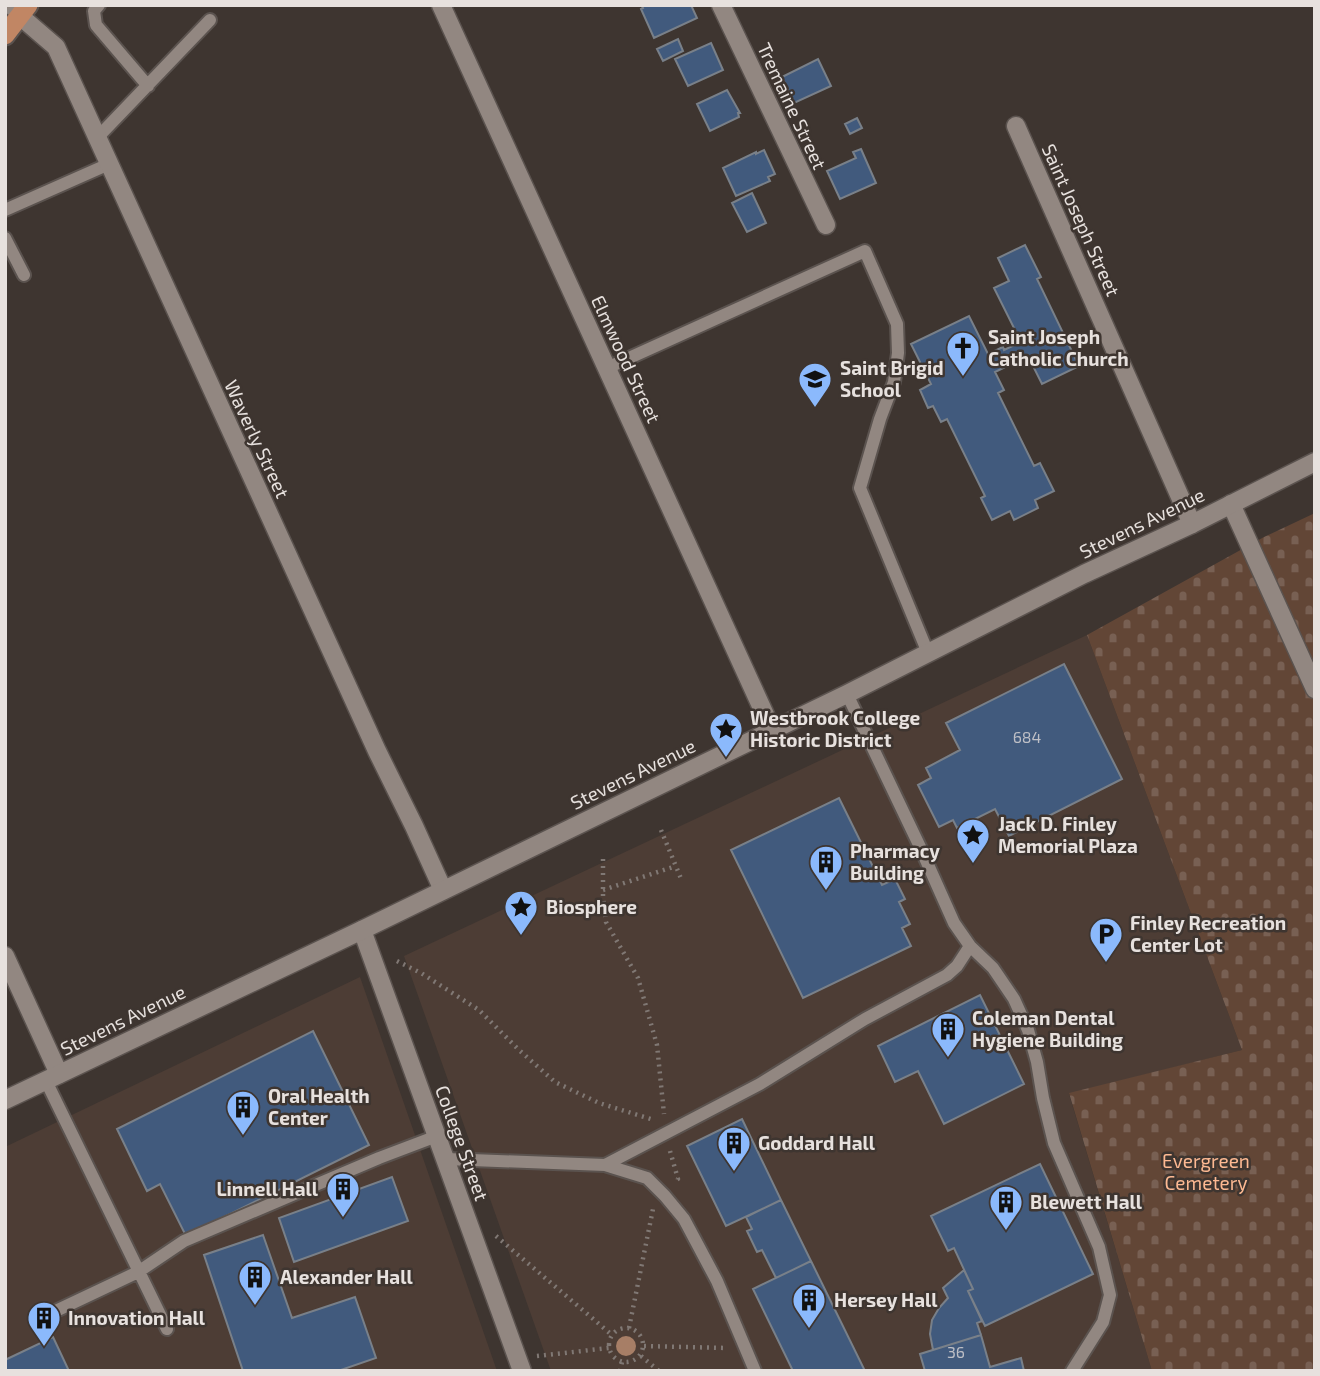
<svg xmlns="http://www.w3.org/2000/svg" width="1320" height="1376" font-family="'Exo 2',sans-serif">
<defs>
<pattern id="cemetery-stones" width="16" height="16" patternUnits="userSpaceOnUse" patternTransform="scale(1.75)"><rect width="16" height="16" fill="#624636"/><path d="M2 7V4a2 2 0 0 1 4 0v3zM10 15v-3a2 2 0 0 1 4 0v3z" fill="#786053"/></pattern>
</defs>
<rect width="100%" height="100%" fill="#3e3530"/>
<!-- built -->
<path fill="#4d3d35" d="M 1087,635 L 1242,1050 L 1069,1094 L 1152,1371 L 551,1371 L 404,956 Z
M 360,977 L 497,1371 L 5,1371 L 5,1147 Z"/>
<!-- cemetery -->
<path fill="url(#cemetery-stones)" d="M 1315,513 L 1315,1371 L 1152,1371 L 1069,1093 L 1242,1050 L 1087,635 L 1264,537 Z"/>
<!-- building -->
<path fill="#415a7d" stroke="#798089" stroke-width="2" d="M 644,5 L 691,5 L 697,18 L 654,38 L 641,9 L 643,8 L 642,6 Z
M 678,39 L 683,51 L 663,61 L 657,49 Z
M 711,43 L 723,70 L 688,86 L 675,59 Z
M 818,59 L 831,86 L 794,103 L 782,77 Z
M 727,90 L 740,113 L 738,113 L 739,117 L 710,131 L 697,104 Z
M 857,118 L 862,128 L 850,134 L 845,124 Z
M 861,149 L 876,183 L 840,199 L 827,171 L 856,158 L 853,152 Z
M 764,150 L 775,174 L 768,177 L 770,181 L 736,196 L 723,168 L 756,152 L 756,154 Z
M 752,193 L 766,223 L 747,232 L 732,203 Z
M 1025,245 L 1041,277 L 1037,279 L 1079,366 L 1042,384 L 1028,356 L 995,372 L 1004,390 L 998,393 L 1034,466 L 1040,463 L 1054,491 L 1035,500 L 1038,508 L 1014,520 L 1010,511 L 992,520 L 981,498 L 985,496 L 947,419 L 941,422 L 933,406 L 928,408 L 920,390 L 931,384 L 911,344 L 969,316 L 988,354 L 1003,347 L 1004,350 L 1021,342 L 994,288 L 1009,281 L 998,258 Z
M 1064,664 L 1122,779 L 1009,836 L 995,809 L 957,828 L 953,820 L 939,827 L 918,785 L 931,778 L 926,768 L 960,750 L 946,723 Z
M 839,798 L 882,885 L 895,879 L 905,899 L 899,902 L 910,924 L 902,928 L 911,946 L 803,998 L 731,850 Z
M 980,995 L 1024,1084 L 944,1124 L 918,1071 L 895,1082 L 878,1046 Z
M 313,1031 L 369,1145 L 186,1236 L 160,1184 L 147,1191 L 117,1129 Z
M 742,1119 L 781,1200 L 726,1226 L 687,1146 Z
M 1040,1164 L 1093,1274 L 985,1326 L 968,1291 L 973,1289 L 954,1248 L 948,1251 L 931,1216 Z
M 392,1177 L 408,1221 L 294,1262 L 279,1218 Z
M 781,1200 L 811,1261 L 776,1278 L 762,1250 L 757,1252 L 747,1231 L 752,1229 L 746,1217 Z
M 263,1235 L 292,1318 L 355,1297 L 376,1358 L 338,1371 L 243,1371 L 204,1255 Z
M 811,1261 L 865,1371 L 793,1371 L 753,1289 Z
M 964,1270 L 973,1289 L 968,1291 L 982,1321 L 977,1323 L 981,1335 L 933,1350 L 930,1334 L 932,1320 L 939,1308 L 948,1298 L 943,1288 Z
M 981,1335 L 990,1367 L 1021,1358 L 1024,1371 L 925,1371 L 920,1354 Z
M 53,1337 L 69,1371 L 5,1371 L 5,1360 Z"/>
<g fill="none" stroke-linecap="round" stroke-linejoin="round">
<defs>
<path id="service" d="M 6,5 L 20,16
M 99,5 L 94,11 L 96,25 L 148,86
M 97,138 L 210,20
M 5,210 L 109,164
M 5,238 L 24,275
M 607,368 L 865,251 L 897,324 L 898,353 L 894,382 L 880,419 L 860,488 L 928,653
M 847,694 L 921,849 L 954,923 L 970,946 L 993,968 L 1014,999 L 1028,1030 L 1037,1062 L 1043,1098 L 1054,1143 L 1099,1247 L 1110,1295 L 1103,1322 L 1072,1371
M 46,1081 L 167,1329
M 446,1159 L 605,1165 L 647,1178 L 665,1196 L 684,1219 L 717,1281 L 755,1371
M 605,1165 L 760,1084 L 865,1019 L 947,975 L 957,966 L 970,946
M 43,1317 L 138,1272 L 184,1241 L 379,1158 L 437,1136"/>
<path id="minor" d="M 441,5 L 772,730
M 721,5 L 826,225
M 20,16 L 56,47 L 377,751 L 414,826 L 443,890
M 1016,126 L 1192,524
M 1231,504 L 1315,689
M 362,930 L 522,1371
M 5,956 L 59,1074"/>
<path id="secondary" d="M 5,1100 L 362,930 L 847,694 L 1084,574 L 1192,524 L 1315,462"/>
<path id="trunk" d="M 5,35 L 28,5"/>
</defs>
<!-- service casing -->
<use href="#service" stroke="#5b534f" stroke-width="16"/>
<!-- minor casing -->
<use href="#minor" stroke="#5b534f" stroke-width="21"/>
<!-- secondary casing -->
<use href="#secondary" stroke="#5b534f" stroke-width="21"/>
<!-- trunk casing -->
<use href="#trunk" stroke="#5b534f" stroke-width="23"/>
<!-- path -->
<path stroke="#807874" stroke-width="4.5" stroke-dasharray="2 5" stroke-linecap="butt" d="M 661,830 L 682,881
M 603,859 L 603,897 L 606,922 L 638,978 L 657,1045 L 664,1114
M 603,890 L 676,866
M 397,961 L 421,973 L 479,1010 L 519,1050 L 555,1082 L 599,1103 L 654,1120
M 670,1151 L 678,1179 L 675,1181
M 496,1236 L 612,1335
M609 1345a17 17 0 1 1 34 0a17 17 0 1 1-34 0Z
M 629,1328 L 653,1209
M 644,1346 L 727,1348
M 537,1356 L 609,1348
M 641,1356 L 659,1371
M 620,1371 L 622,1362"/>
<!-- service -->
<use href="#service" stroke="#928781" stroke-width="12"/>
<!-- minor -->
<use href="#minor" stroke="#928781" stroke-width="18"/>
<!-- secondary -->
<use href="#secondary" stroke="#928781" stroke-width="18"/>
<!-- trunk -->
<use href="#trunk" stroke="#c18664" stroke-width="19"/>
</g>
<!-- trees -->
<circle fill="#a77e66" cx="626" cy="1346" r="10"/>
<!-- icons -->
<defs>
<symbol id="church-pin" viewBox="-11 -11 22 30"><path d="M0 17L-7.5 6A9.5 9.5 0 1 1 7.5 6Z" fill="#8bb9fc" stroke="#3e3530"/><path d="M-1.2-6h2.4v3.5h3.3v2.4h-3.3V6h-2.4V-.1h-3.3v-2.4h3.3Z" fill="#111"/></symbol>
<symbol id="school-pin" viewBox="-11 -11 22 30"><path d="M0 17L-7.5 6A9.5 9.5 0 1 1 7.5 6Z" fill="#8bb9fc" stroke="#3e3530"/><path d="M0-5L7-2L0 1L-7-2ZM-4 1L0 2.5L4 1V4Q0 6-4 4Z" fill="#111"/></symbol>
<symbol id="sight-pin" viewBox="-11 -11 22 30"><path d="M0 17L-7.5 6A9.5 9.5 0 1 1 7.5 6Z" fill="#8bb9fc" stroke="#3e3530"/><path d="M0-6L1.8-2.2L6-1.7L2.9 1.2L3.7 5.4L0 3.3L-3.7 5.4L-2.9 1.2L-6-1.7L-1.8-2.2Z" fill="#111"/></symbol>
<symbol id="building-pin" viewBox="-11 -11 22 30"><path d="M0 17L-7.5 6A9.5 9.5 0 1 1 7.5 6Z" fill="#8bb9fc" stroke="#3e3530"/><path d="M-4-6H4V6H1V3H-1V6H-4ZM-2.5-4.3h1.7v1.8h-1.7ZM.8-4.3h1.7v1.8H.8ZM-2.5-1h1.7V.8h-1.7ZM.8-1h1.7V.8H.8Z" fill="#111"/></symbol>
<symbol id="parking-pin" viewBox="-11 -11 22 30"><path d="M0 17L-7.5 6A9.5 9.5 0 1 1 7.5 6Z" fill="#8bb9fc" stroke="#3e3530"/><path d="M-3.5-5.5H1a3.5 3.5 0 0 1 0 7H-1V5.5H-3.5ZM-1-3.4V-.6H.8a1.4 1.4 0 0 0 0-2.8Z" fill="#111"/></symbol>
</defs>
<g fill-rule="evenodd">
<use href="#church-pin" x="944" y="329" width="38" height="52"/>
<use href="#school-pin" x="796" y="360" width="38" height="52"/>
<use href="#sight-pin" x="707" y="710" width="38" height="52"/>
<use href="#sight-pin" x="954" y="816" width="38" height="52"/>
<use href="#building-pin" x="807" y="843" width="38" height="52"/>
<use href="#sight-pin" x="502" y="888" width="38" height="52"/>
<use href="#parking-pin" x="1087" y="915" width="38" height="52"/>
<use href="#building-pin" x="929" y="1010" width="38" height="52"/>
<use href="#building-pin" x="224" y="1088" width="38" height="52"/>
<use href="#building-pin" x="715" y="1124" width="38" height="52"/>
<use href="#building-pin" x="324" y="1170" width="38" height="52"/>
<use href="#building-pin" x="987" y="1183" width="38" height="52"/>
<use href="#building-pin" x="236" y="1258" width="38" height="52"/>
<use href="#building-pin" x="790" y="1281" width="38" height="52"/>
<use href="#building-pin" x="25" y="1299" width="38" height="52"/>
</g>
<g text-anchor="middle" stroke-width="5" stroke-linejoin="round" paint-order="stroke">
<!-- number labels -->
<g font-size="16" fill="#bebfc6">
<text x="1027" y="743">684</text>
<text x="956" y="1358">36</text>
</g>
<!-- street labels -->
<g font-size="19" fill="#e7e1de" stroke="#3e3530">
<text transform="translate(792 106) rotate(65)" y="7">Tremaine Street</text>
<text transform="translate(1081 220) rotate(66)" y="7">Saint Joseph Street</text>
<text transform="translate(626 359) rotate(65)" y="7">Elmwood Street</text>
<text transform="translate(257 439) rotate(65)" y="7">Waverly Street</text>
<text transform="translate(1142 523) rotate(-26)" y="7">Stevens Avenue</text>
<text transform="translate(633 774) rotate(-26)" y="7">Stevens Avenue</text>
<text transform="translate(123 1020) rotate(-26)" y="7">Stevens Avenue</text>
<text transform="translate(462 1143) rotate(70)" y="7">College Street</text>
</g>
<!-- poi labels -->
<g font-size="19" font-weight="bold" fill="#e7e1de" stroke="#3e3530" text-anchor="start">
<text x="988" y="344">Saint Joseph<tspan x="988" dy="22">Catholic Church</tspan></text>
<text x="840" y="375">Saint Brigid<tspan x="840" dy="22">School</tspan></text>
<text x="750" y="725">Westbrook College<tspan x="750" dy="22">Historic District</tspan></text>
<text x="998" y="831">Jack D. Finley<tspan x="998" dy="22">Memorial Plaza</tspan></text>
<text x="850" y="858">Pharmacy<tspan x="850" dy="22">Building</tspan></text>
<text x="546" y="914">Biosphere</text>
<text x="1130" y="930">Finley Recreation<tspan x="1130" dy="22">Center Lot</tspan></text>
<text x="972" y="1025">Coleman Dental<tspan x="972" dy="22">Hygiene Building</tspan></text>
<text x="268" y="1103">Oral Health<tspan x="268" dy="22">Center</tspan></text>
<text x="758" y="1150">Goddard Hall</text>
<text x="318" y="1196" text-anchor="end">Linnell Hall</text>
<text x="1030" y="1209">Blewett Hall</text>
<text x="280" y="1284">Alexander Hall</text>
<text x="834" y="1307">Hersey Hall</text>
<text x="68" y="1325">Innovation Hall</text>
</g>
<!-- park labels -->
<g font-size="19" fill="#fdb992" stroke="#3e3530">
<text x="1206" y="1168">Evergreen<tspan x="1206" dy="22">Cemetery</tspan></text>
</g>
</g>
<!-- border -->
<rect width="1320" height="1376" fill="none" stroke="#e7e1de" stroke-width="14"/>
</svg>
